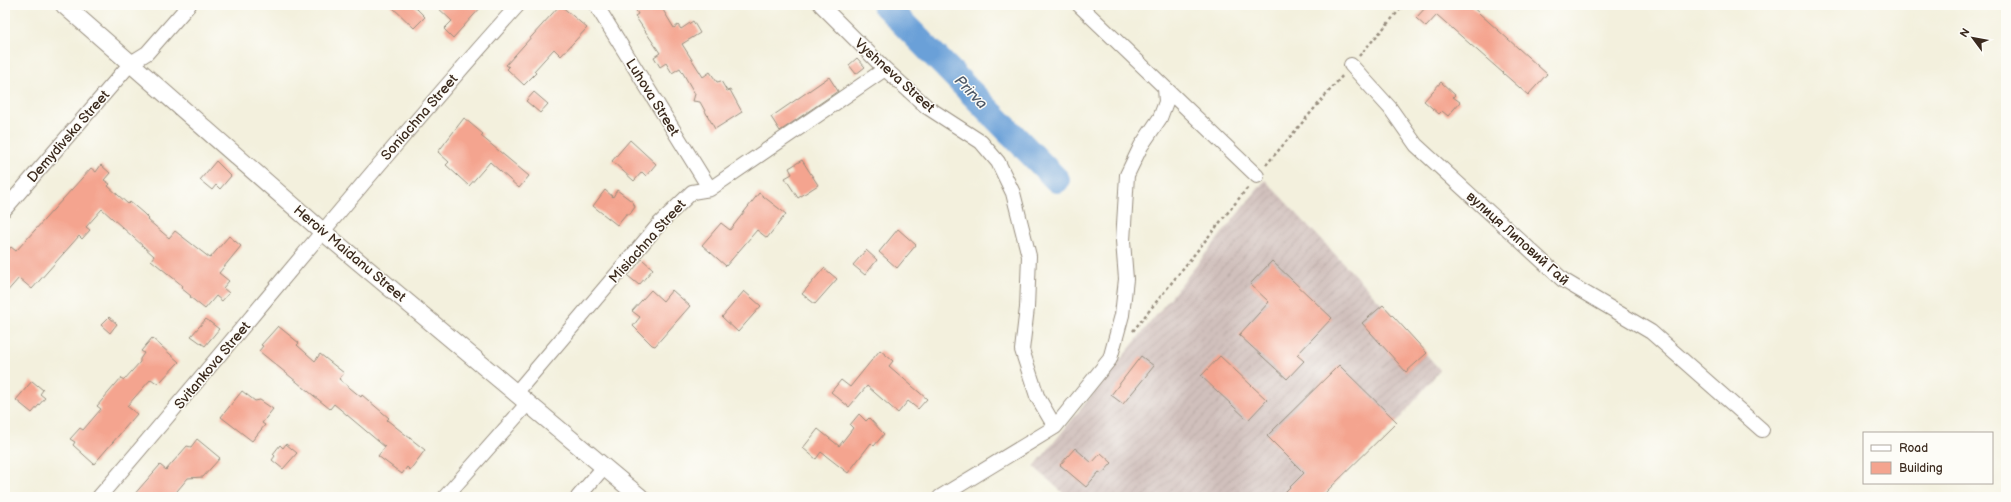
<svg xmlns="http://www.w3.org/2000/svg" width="2011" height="502" font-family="'Balsamiq Sans',sans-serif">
<defs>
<pattern id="industrial-furrows" width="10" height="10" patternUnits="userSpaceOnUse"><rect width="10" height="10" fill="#d0c0bc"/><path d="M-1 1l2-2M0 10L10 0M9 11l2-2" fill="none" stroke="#b4a5a1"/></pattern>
</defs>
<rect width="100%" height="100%" fill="#fdfcf7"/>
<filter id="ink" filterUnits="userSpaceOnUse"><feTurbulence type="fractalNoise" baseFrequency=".025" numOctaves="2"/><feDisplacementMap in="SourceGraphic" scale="8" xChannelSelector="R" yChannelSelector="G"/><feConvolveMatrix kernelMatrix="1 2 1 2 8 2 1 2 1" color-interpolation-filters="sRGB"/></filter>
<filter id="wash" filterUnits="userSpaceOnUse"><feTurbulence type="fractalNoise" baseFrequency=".012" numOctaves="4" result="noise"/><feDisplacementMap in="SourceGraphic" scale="16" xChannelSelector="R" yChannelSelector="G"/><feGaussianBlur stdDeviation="0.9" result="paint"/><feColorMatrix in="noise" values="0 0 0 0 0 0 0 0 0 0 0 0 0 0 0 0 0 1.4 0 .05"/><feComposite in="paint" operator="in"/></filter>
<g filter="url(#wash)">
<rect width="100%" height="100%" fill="#f3f0dd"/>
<!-- industrial -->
<path fill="url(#industrial-furrows)" d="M 1265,180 L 1383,305 L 1440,370 L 1397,422 L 1321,497 L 1080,497 L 1064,494 L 1034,467 Z"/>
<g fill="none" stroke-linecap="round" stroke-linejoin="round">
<!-- river -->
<path stroke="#6aa0d8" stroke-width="26" d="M 885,5 L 1057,180"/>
</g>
<g id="blocks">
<!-- building -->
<path fill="#f4a48f" d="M 390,5 L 413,5 L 425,17 L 414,28 Z
M 435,5 L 483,5 L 453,38 L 444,29 L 452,21 Z
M 560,5 L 587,28 L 561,56 L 554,49 L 534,71 L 536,73 L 524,85 L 507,69 L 509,67 L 506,65 Z
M 633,5 L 660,5 L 674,28 L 678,25 L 681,29 L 693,21 L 700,33 L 682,44 L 703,77 L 710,72 L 717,82 L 721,81 L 727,91 L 730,90 L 742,112 L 715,129 L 700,102 L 693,101 L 695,94 L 680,68 L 672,73 L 666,63 L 660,67 L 654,57 L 660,53 L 635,16 L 638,14 Z
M 1426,5 L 1470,5 L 1547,74 L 1528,95 L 1437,15 L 1426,27 L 1416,18 L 1427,6 Z
M 857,58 L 865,67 L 856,74 L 849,65 Z
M 829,77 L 838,91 L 780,131 L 771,117 Z
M 1441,82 L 1455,95 L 1453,97 L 1460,102 L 1448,116 L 1442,111 L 1439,114 L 1424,101 Z
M 534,92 L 548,104 L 540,113 L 526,101 Z
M 464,118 L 483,134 L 481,136 L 529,176 L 519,188 L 490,162 L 469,186 L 446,165 L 449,162 L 438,152 Z
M 630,140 L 656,164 L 646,176 L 642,172 L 634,181 L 612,161 Z
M 802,160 L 818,185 L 798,198 L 785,178 L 792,174 L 789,168 Z
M 216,161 L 231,176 L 220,189 L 216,185 L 212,190 L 200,180 Z
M 101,165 L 110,173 L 104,180 L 110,184 L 108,186 L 128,204 L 130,202 L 143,213 L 149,219 L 148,220 L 169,238 L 175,231 L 210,258 L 229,236 L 241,246 L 219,273 L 229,281 L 223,288 L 229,293 L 222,301 L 216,296 L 205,309 L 190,297 L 191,296 L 181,288 L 183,286 L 151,260 L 154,256 L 102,209 L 86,227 L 90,230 L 82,239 L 79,236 L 32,289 L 19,278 L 5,294 L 5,254 L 11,247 L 16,251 L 91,168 L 96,172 Z
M 605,190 L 613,197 L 617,190 L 633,202 L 635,207 L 630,214 L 626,214 L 617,225 L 593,206 Z
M 759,193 L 786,214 L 767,238 L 757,230 L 726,266 L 702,245 L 721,223 L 730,230 Z
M 898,229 L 916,245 L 897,268 L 879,252 Z
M 866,250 L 877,260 L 865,275 L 853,265 Z
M 642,259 L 653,269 L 639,285 L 628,276 Z
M 1272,261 L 1332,318 L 1297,355 L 1304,361 L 1287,379 L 1239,335 L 1269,302 L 1250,284 Z
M 824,268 L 837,279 L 815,304 L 802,294 Z
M 651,290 L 663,301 L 672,290 L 690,306 L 655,346 L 652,345 L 633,326 L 640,317 L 632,311 Z
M 744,291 L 761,306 L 738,332 L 722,317 Z
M 1383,305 L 1427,353 L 1406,372 L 1362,323 Z
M 109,317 L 117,324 L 110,333 L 101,325 Z
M 206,319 L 219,329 L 205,346 L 191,336 Z
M 278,326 L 299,343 L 297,345 L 315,361 L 320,354 L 344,373 L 339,379 L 361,397 L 362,395 L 389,418 L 387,420 L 425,450 L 410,470 L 407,467 L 402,474 L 378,456 L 385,447 L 334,404 L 330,409 L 259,351 L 263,346 L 261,345 Z
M 152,338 L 179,362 L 158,384 L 151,379 L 127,406 L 137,414 L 94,464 L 73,445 L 75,442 L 70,439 L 80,428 L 83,430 L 101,409 L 97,406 L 121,378 L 124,380 L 140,362 L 140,359 L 144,353 L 141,351 Z
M 880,350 L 893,361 L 889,366 L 927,399 L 918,409 L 908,401 L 898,413 L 867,386 L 849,407 L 831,392 L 841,380 L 850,387 Z
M 1141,356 L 1154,366 L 1123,404 L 1111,395 Z
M 1220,356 L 1267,400 L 1248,420 L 1201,376 Z
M 1339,365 L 1397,422 L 1321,497 L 1280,497 L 1304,473 L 1267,436 Z
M 32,381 L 43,390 L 40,394 L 45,398 L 32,413 L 16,400 Z
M 242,391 L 255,401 L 260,400 L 273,409 L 262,423 L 265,425 L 252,441 L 221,417 Z
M 859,414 L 866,421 L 869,418 L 884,434 L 874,446 L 871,443 L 848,473 L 821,452 L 816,459 L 803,448 L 818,429 L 839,446 L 853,428 L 850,425 Z
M 197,439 L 220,458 L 203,477 L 188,478 L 172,497 L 132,497 L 160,465 L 166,470 L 187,446 L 191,447 Z
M 286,444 L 297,453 L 283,469 L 272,460 L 275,456 L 273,454 L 280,445 L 283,448 Z
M 1075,448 L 1092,463 L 1101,453 L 1112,463 L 1102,474 L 1099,472 L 1086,487 L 1060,465 Z"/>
</g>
</g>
<g filter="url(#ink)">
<use href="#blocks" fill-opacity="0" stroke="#978d7e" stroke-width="1"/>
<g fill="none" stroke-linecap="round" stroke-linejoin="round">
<defs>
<path id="minor" d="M 596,5 L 710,189
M 821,5 L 885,69 L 927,107 L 981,142 L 998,162 L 1013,193 L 1029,256 L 1027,308 L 1022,350 L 1037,396 L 1055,427
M 1079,5 L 1257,176
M 1351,65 L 1390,108 L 1416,145 L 1563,280 L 1651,332 L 1762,430
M 5,209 L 131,63 L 147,53 L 189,5
M 516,393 L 660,223 L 692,192 L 710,189 L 885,69
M 99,497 C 240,334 374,165 518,5
M 445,497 L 528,403
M 578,497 L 604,467
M 940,497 L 1055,427 L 1110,359 L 1122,315 L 1126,279 L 1123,241 L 1127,175 L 1141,146 L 1160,118 L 1166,102 L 1165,88"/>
<path id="tertiary" d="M 64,5 L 322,231 L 640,497"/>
</defs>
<!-- minor casing -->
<use href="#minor" stroke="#978d7e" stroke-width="16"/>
<!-- tertiary casing -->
<use href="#tertiary" stroke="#978d7e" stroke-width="19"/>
<!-- path -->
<path stroke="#978d7e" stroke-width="2.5" stroke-dasharray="3 3" stroke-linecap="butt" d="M 1359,56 L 1404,5
M 1266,165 L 1343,75
M 1133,331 L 1249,186"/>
<!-- minor -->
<use href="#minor" stroke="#fff" stroke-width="14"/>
<!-- tertiary -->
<use href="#tertiary" stroke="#fff" stroke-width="17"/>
</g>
</g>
<g text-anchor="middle" stroke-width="3" stroke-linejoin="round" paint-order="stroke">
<!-- street labels -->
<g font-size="14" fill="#3b2a1e" stroke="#fdfcf7">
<text transform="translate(895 75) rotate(42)" y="5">Vyshneva Street</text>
<text transform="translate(653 97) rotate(58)" y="5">Luhova Street</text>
<text transform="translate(419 117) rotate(-49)" y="5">Soniachna Street</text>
<text transform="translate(68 136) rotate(-49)" y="5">Demydivska Street</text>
<text transform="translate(1518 238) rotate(42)" y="5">вулиця Липовий Гай</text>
<text transform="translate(647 241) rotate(-48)" y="5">Misiachna Street</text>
<text transform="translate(350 253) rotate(40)" y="5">Heroiv Maidanu Street</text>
<text transform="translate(212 365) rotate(-50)" y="5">Svitankova Street</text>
</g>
<!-- water labels -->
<g font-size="15" font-style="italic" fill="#4e5968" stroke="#fdfcf7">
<text transform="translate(971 92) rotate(46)" y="5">Prirva</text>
</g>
</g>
<!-- margin -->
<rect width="2011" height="502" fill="none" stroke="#fdfcf7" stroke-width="20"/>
<!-- legend -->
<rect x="1863" y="432" width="130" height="52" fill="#fdfcf7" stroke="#afa8a0"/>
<rect x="1871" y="445" width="20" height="6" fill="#ffffff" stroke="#afa8a0"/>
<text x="1899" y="452" font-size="12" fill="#3b2a1e">Road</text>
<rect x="1871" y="462" width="20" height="12" fill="#f4a48f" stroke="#afa8a0"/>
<text x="1899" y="472" font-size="12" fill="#3b2a1e">Building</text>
<!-- north arrow -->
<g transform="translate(1973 38) rotate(302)" stroke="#fdfcf7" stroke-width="3" paint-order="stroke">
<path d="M0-3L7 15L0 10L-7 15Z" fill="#3b2a1e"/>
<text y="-6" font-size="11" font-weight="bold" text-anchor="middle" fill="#3b2a1e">N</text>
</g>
</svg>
